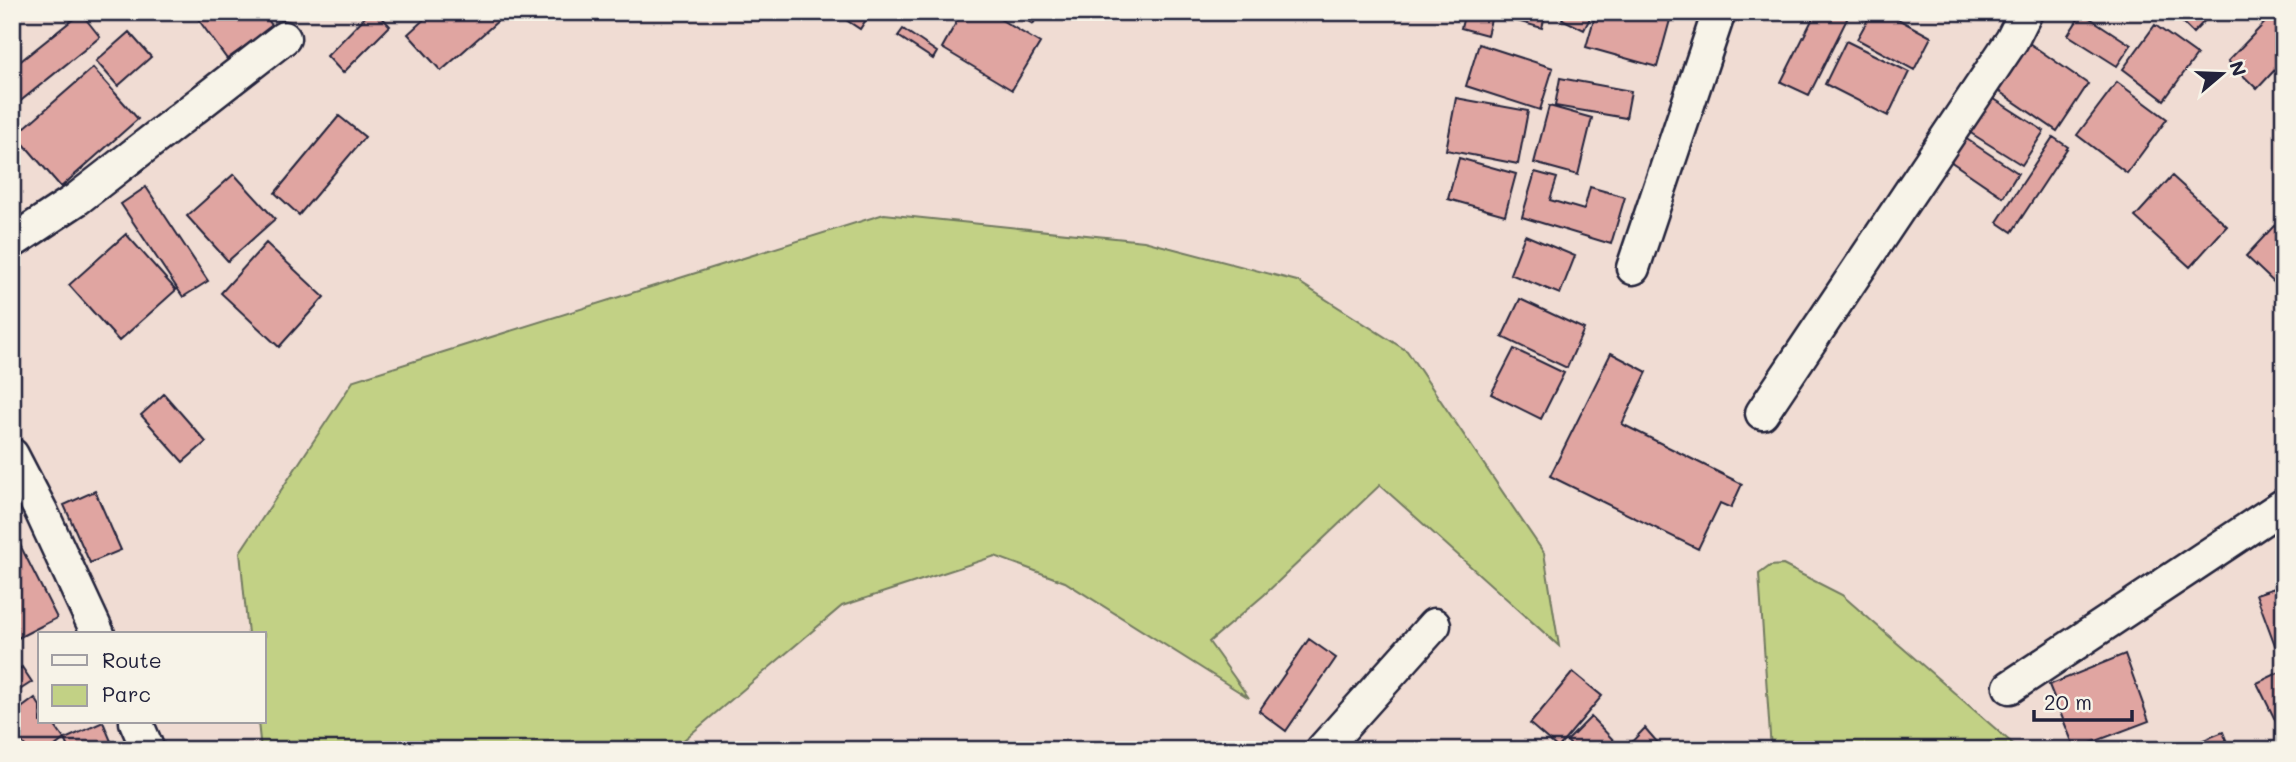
<svg xmlns="http://www.w3.org/2000/svg" width="2296" height="762" font-family="Mali,sans-serif">
<rect width="100%" height="100%" fill="#f0dcd3"/>
<filter id="ink" filterUnits="userSpaceOnUse"><feTurbulence type="fractalNoise" baseFrequency=".0143" numOctaves="2"/><feDisplacementMap in="SourceGraphic" scale="14" xChannelSelector="R" yChannelSelector="G"/><feConvolveMatrix kernelMatrix="1 2 1 2 8 2 1 2 1" color-interpolation-filters="sRGB"/></filter>
<g filter="url(#ink)">
<!-- green -->
<path fill="#c2d185" stroke="#727a60" stroke-width="2" d="M 884,214 L 1144,241 L 1297,281 L 1407,351 L 1544,553 L 1559,646 L 1380,485 L 1264,595 L 1209,642 L 1249,698 L 1065,582 L 995,556 L 842,606 L 672,750 L 261,750 L 258,722 L 264,722 L 264,634 L 248,634 L 240,552 L 354,380 Z
M 1783,565 L 1842,595 L 2020,750 L 1771,750 L 1759,574 L 1770,566 Z"/>
<!-- building -->
<path fill="#e0a5a1" stroke="#22223b" stroke-width="2" d="M 207,12 L 263,12 L 273,27 L 227,59 L 198,19 Z
M 370,12 L 377,12 L 390,26 L 343,73 L 327,56 Z
M 432,12 L 508,12 L 441,71 L 408,34 Z
M 834,12 L 871,12 L 860,29 Z
M 962,12 L 988,12 L 1040,43 L 1012,90 L 942,48 Z
M 1013,12 L 1040,12 L 1033,24 Z
M 1465,12 L 1493,12 L 1487,35 L 1461,28 Z
M 1500,12 L 1546,12 L 1542,28 L 1499,16 Z
M 1566,12 L 1593,12 L 1584,30 L 1562,19 Z
M 1596,12 L 1644,12 L 1670,20 L 1657,67 L 1586,47 Z
M 1816,12 L 1866,12 L 1862,19 L 1850,13 L 1809,95 L 1781,82 Z
M 1872,12 L 1885,12 L 1931,37 L 1914,70 L 1857,39 Z
M 2172,12 L 2213,12 L 2193,33 Z
M 81,13 L 100,37 L 18,103 L 12,96 L 12,68 Z
M 2082,13 L 2131,45 L 2117,66 L 2068,35 Z
M 2274,13 L 2284,23 L 2284,60 L 2257,89 L 2228,61 Z
M 2155,25 L 2197,55 L 2164,100 L 2123,69 Z
M 903,29 L 937,52 L 933,59 L 898,36 Z
M 129,32 L 151,57 L 118,86 L 96,61 Z
M 1846,41 L 1909,72 L 1888,116 L 1825,84 Z
M 2029,43 L 2088,84 L 2057,131 L 1997,90 Z
M 1479,44 L 1553,68 L 1540,110 L 1466,86 Z
M 93,68 L 138,119 L 61,187 L 16,135 Z
M 1560,78 L 1631,91 L 1626,118 L 1555,106 Z
M 2117,82 L 2167,119 L 2127,173 L 2077,135 Z
M 1991,97 L 2044,131 L 2022,165 L 1969,132 Z
M 1456,98 L 1528,111 L 1518,164 L 1446,150 Z
M 1549,106 L 1592,118 L 1578,175 L 1534,163 Z
M 339,116 L 365,137 L 299,215 L 275,193 Z
M 1962,136 L 2018,173 L 2003,197 L 1947,159 Z
M 2053,137 L 2068,147 L 2012,232 L 1997,222 Z
M 1459,158 L 1516,174 L 1505,215 L 1448,199 Z
M 1535,172 L 1557,178 L 1550,200 L 1584,210 L 1590,187 L 1625,197 L 1611,244 L 1522,217 Z
M 234,174 L 275,219 L 228,261 L 187,216 Z
M 2172,176 L 2227,226 L 2190,267 L 2135,217 Z
M 146,187 L 208,281 L 183,297 L 121,204 Z
M 2284,215 L 2284,289 L 2282,290 L 2246,256 Z
M 126,234 L 176,290 L 119,341 L 69,285 Z
M 1525,235 L 1575,256 L 1560,294 L 1510,274 Z
M 266,243 L 324,297 L 279,347 L 221,293 Z
M 1520,299 L 1584,329 L 1567,368 L 1502,337 Z
M 1514,349 L 1564,373 L 1541,419 L 1491,394 Z
M 1611,353 L 1647,372 L 1622,424 L 1742,484 L 1731,508 L 1720,503 L 1698,549 L 1550,476 Z
M 164,394 L 206,442 L 183,462 L 141,415 Z
M 95,491 L 121,550 L 90,563 L 64,505 Z
M 18,541 L 57,618 L 12,641 L 12,544 Z
M 2284,585 L 2284,642 L 2275,645 L 2256,594 Z
M 1309,639 L 1336,658 L 1286,731 L 1259,711 Z
M 2125,654 L 2149,721 L 2075,749 L 2049,685 Z
M 22,667 L 32,682 L 12,695 L 12,674 Z
M 2284,670 L 2284,738 L 2257,683 Z
M 1573,672 L 1602,696 L 1558,748 L 1530,724 Z
M 35,698 L 40,706 L 40,722 L 52,722 L 64,739 L 50,750 L 28,750 L 12,728 L 12,715 Z
M 1591,717 L 1623,750 L 1576,750 L 1567,741 Z
M 103,722 L 113,746 L 106,750 L 70,750 L 65,739 Z
M 1645,728 L 1664,750 L 1624,750 Z
M 12,731 L 22,750 L 12,750 Z
M 2223,732 L 2230,750 L 2179,750 Z"/>
<g fill="none" stroke-linecap="round" stroke-linejoin="round">
<defs>
<path id="minor" d="M 12,242 L 77,199 L 284,38
M 1633,268 L 1719,12
M 1762,413 L 2012,40 L 2026,12
M 12,455 L 41,511 L 98,634
M 2010,687 L 2284,505
M 136,722 L 148,750
M 1322,750 L 1434,625"/>
</defs>
<!-- minor casing -->
<use href="#minor" stroke="#22223b" stroke-width="37"/>
<!-- minor -->
<use href="#minor" stroke="#f7f3e8" stroke-width="32"/>
</g>
</g>
<!-- margin -->
<rect width="2296" height="762" fill="none" stroke="#f7f3e8" stroke-width="42"/>
<rect x="21" y="21" width="2254" height="720" fill="none" stroke="#22223b" stroke-width="2.5" filter="url(#ink)"/>
<!-- legend -->
<rect x="38" y="632" width="228" height="91" fill="#f7f3e8" stroke="#a29fa3" stroke-width="2"/>
<rect x="52" y="655" width="35" height="10" fill="#f7f3e8" stroke="#a29fa3" stroke-width="2"/>
<text x="102" y="668" font-size="21" fill="#22223b">Route</text>
<rect x="52" y="685" width="35" height="21" fill="#c2d185" stroke="#a29fa3" stroke-width="2"/>
<text x="102" y="702" font-size="21" fill="#22223b">Parc</text>
<!-- north arrow -->
<g transform="translate(2222 74) rotate(71)" stroke="#f7f3e8" stroke-width="5" paint-order="stroke">
<path d="M0-5L12 26L0 18L-12 26Z" fill="#22223b"/>
<text y="-10" font-size="19" font-weight="bold" text-anchor="middle" fill="#22223b">N</text>
</g>
<!-- scale -->
<path d="M2034 710v10h98v-10" fill="none" stroke="#22223b" stroke-width="3.5"/>
<text x="2044" y="710" font-size="21" fill="#22223b" stroke="#f7f3e8" stroke-width="5" paint-order="stroke">20 m</text>
</svg>
